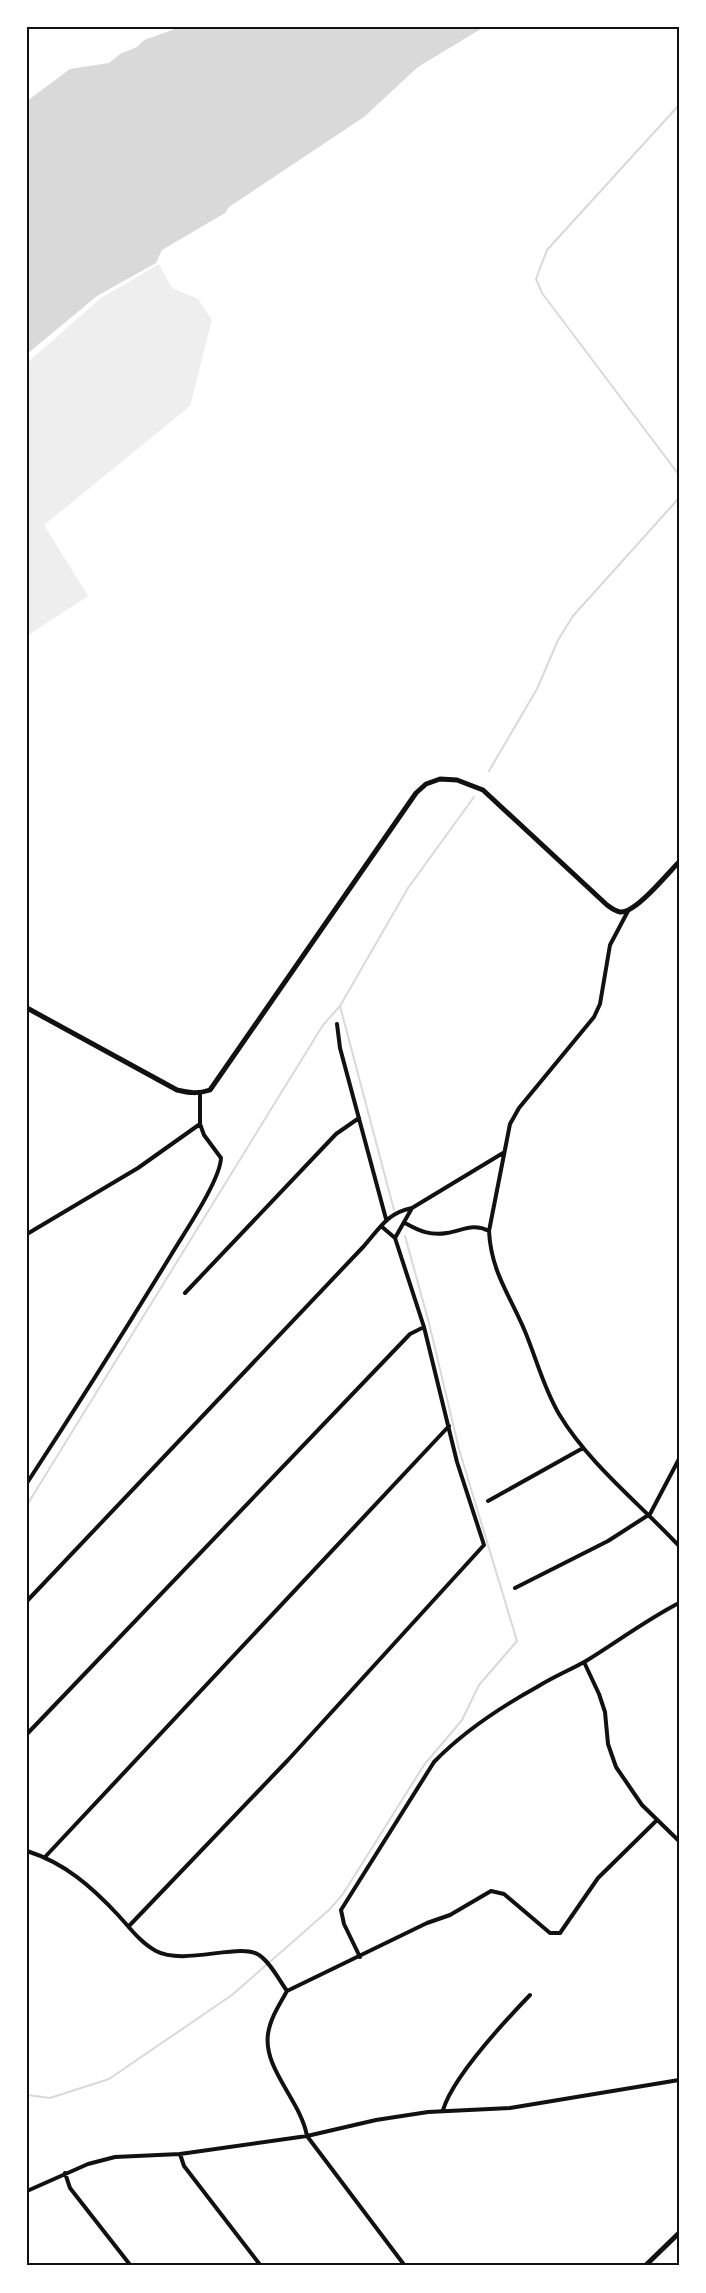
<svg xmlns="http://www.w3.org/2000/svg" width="706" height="2293" font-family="'Sofia Sans Condensed',sans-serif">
<rect width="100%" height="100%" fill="#fff"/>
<!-- green -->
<path fill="#eee" d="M 159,264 L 172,288 L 198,299 L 212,320 L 190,406 L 44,525 L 88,596 L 27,636 L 27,363 L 101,298 Z"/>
<!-- water -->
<path fill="#d9d9d9" d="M 181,27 L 484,27 L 418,67 L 364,117 L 229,207 L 225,213 L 162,250 L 156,263 L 97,296 L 27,354 L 27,101 L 70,69 L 109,63 L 120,54 L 137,47 L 144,40 Z"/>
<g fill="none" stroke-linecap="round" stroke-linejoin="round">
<!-- stream -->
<path stroke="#d9d9d9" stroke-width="2" d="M 679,105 L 547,250 L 536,279 L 542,293 L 679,475
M 489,771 L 537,689 L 558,640 L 573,616 L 679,498
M 340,1006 L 394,1210
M 27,1505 L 323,1025 L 340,1006 L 408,888 L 474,797
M 27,2095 L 50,2098 L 109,2079 L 232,1995 L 329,1910 L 343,1894 L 424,1765 L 462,1720 L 479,1685 L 517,1641 L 459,1449 L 429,1323 L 405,1236"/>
<!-- minor -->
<path stroke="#111" stroke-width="4" d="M 628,911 L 610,945 L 600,1004 L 594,1017 L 519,1108 L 510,1124 L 489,1231 C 491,1271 509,1294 524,1329 C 536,1357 543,1387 559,1414 C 589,1464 639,1503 679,1546
M 337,1024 L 340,1048 L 386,1219
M 405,1223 C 419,1231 431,1236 447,1233 C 464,1230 473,1223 489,1231
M 381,1226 L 395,1238
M 27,1234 L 138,1168 L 200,1124 L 200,1093
M 185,1293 L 336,1134 L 359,1118
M 27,1483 C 76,1408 124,1332 171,1255 C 184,1233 220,1181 221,1158 L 204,1135 L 200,1124
M 488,1501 L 583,1448
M 515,1588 L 608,1541 L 650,1514 L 679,1459
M 27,1601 L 364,1246 C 380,1228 387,1213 412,1208 L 503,1153
M 584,1662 L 599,1694 L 605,1712 L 608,1744 L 616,1767 L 642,1805 L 679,1841
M 27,1734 L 410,1334 L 424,1327
M 27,1851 C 65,1863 92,1887 119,1916 C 130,1928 141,1943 156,1951 C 184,1966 241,1942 259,1955 C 271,1963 279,1980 287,1991 C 279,2005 270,2019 268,2034 C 263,2069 301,2101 307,2136 L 405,2266
M 45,1857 L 449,1426
M 129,1926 L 288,1760 L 484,1545 L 457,1462 L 424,1327 L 395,1238 L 412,1208
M 360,1957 L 344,1924 L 341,1910 L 434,1762 C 464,1731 499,1708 537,1687 C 553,1677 570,1670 586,1661 C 617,1642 646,1620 679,1603
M 287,1991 L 427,1923 L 450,1915 L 491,1891 L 504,1894 L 550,1933 L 560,1933 L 598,1878 L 656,1821
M 443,2110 C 453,2077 505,2021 530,1995
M 180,2154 L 184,2166 L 261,2266
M 65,2173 L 70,2188 L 131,2266
M 27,2191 L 88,2164 L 115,2157 L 180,2154 L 307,2136 L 376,2120 L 428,2112 L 510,2108 L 679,2080"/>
<!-- tertiary -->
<path stroke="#111" stroke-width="5" d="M 27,1008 L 177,1090 C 189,1093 198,1094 210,1090 L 416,793 L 426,784 L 440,779 L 457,780 L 483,790 L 607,905 C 611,908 615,911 620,912 C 635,914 668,873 679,862
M 645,2266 L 679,2233"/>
</g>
<!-- border -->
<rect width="706" height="2293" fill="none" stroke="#ffffff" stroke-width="57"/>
<rect x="28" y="28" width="650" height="2236" fill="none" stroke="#111" stroke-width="2"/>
</svg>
